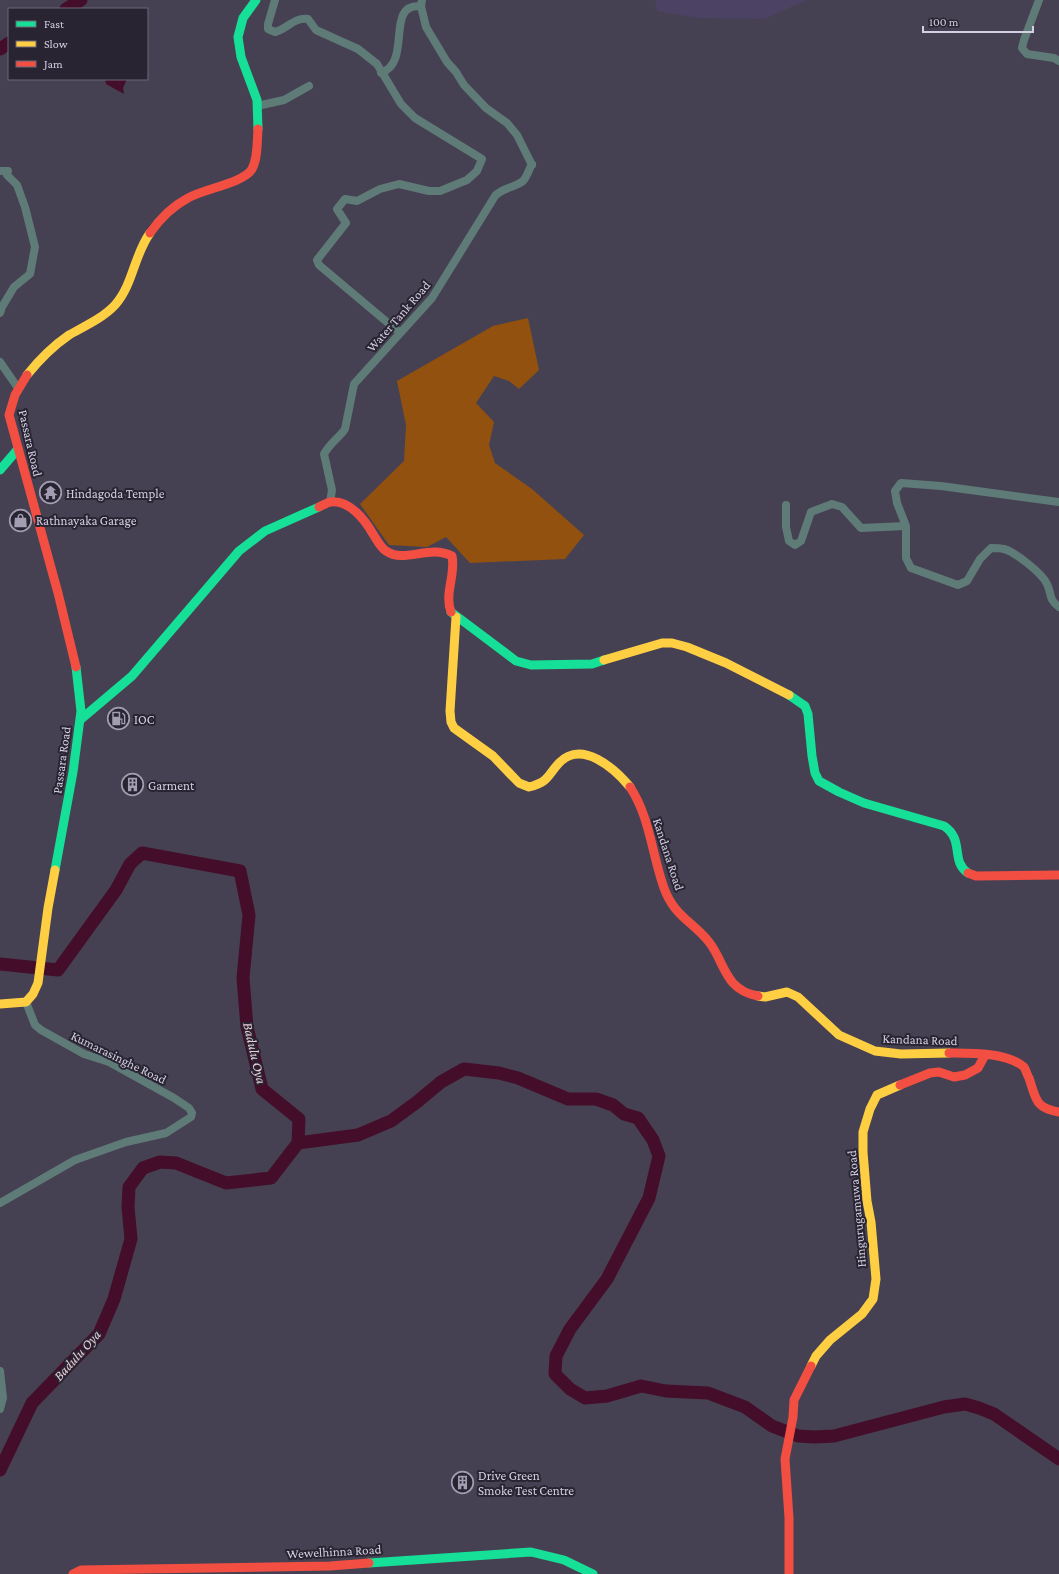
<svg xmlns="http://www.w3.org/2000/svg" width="1059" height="1574" font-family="'Crimson Pro',serif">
<rect width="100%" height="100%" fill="#464152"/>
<!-- built -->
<path fill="#4c4364" d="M 655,0 L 807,0 L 764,19 L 698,18 L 657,11 Z"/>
<!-- forest -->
<path fill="#92510f" d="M 528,318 L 539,370 L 519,389 L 509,381 L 494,376 L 476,403 L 494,422 L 489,445 L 495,463 L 532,489 L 584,535 L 565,559 L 470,563 L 446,537 L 427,547 L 389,545 L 360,504 L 404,461 L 406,425 L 397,381 L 493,326 Z"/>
<!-- water -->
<path fill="#440d29" d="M 105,79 L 127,79 L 123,88 L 124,94 L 106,84 Z"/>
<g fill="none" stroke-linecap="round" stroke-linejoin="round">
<!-- river -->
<path stroke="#440d29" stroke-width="13" d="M 66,9 L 81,0
M 0,49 L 9,43
M 0,964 L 58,970 L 116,890 L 130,864 L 142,853 L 240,871 L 249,915 L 243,978 L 247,1027 L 262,1089 L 299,1119 L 298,1143 L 271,1178 L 226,1183 L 176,1163 L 160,1162 L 143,1168 L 129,1187 L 128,1207 L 131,1239 L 114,1299 L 99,1334 L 32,1403 L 0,1470
M 298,1143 L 358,1135 L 391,1121 L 417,1102 L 441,1082 L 464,1069 L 499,1073 L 518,1078 L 568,1099 L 596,1099 L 613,1105 L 624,1114 L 638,1118 L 653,1140 L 659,1156 L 649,1198 L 607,1279 L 570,1329 L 556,1356 L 555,1374 L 570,1389 L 585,1398 L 607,1396 L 641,1386 L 666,1391 L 708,1393 L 745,1407 L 772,1426 L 798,1436 L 814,1437 L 834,1436 L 944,1407 L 965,1404 L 979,1408 L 994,1414 L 1059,1459"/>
<!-- street -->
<path stroke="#5f7b77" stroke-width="8" d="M 275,0 L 268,24 L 268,29 L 275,32 C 287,29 294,17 308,19 L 316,30 L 358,49 L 377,64 L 401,104 L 415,118 L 482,159 L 477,171 L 467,180 L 440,191 L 429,191 L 399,184 L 380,189 L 357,201 L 345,199 L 337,209 L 346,223 L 317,260 L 319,265 L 400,333
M 422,0 L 421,6 L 426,27 L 447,62 L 456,72 L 464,85 L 486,108 L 507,123 L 517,135 L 532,165
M 1039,0 L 1024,40 L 1022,48 L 1027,54 L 1054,58 L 1059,61
M 381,73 C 413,62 384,3 421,6
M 257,106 L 284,100 L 309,86
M 0,171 L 8,171 L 7,175 L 17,185 L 25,207 L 35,247 L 30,274 L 14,287 L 2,307 L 0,313
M 0,362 L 18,388
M 330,502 L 332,490 L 324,454 C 331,442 338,439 345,429 L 354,384 L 432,298 L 495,196 C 502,188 514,188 523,181 C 527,177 529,169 532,164
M 1059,502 L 941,486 L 901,483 L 895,491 L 897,503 L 906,526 L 906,558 L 911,568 L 958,585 L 967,581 L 980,559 L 991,548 C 995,548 1000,548 1004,549 C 1015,552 1042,573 1047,584 C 1052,594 1048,599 1059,607
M 786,505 L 786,527 L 789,541 L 795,545 L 801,541 L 811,512 L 832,504 L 842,507 L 861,528 L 906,526
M 0,1203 L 75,1160 L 126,1142 L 166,1133 L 191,1117 L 192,1113 L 189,1108 L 174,1098 L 109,1062 L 84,1054 L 41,1030 L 35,1025 L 26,1002
M 0,1371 L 3,1398 L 0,1409"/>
<!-- fast -->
<path stroke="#16e098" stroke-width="9" d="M 256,0 L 243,18 L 238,37 L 241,57 L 257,100 L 258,129
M 0,470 L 18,449
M 451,612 L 516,661 L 531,665 L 592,664 L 604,660
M 789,695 L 805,706 L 808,714 L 812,756 L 815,773 L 819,781 L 839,792 L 864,803 L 944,826 C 965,840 950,861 968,873
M 80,720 L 132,676 L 239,551 L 265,531 L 319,507
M 55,870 L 73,772 L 81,711 L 76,667
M 369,1563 L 531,1552 L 564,1560 L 593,1574"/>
<!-- slow -->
<path stroke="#ffcf43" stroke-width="9" d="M 27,375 C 39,360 53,346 69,335 C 85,326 103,318 115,305 C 133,285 134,255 150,233
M 456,617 L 450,711 L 451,722 L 454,728 L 493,756 L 519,783 L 529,787 C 549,782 547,776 559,763 C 582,739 615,769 630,787
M 604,660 L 662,643 L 672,643 L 687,647 L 726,663 L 789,695
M 758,996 L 765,997 L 787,992 L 798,997 L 839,1035 L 875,1051 L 901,1054 L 949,1053
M 0,1004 L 26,1002 L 33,994 L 38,983 L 48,908 L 55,870
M 811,1366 L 816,1356 L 830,1340 L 862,1314 L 873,1299 L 876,1279 L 871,1222 L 867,1201 L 863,1152 L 863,1132 L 870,1109 L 877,1095 L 900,1085"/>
<!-- jam -->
<path stroke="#f24e42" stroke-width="9" d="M 150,233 C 159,220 173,206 188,198 C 203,189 244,183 252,169 C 258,158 257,141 258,129
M 27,375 L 15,395 L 9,415 L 58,593 L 76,667
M 319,507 C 323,505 327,503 330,502 C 349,499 365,520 373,534 C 377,540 380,547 386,551 C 405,564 429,544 452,556 C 456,575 444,593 451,612
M 630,787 C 650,817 652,855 664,888 C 674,916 692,921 709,942 C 725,962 724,990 758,996
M 968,873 L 976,876 L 1059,875
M 949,1053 C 970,1053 1007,1052 1024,1067 C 1026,1070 1027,1075 1029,1078 C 1036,1099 1035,1108 1059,1112
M 900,1085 L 930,1073 L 939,1072 L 954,1077 L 965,1075 L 978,1068 L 985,1055
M 73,1574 L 81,1570 L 330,1566 L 369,1563
M 789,1574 L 789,1518 L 785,1459 L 793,1417 L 794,1400 L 811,1366"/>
</g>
<!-- icons -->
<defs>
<symbol id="temple-ring" viewBox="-11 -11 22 22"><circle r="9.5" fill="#282432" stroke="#a29db0" stroke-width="1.5"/><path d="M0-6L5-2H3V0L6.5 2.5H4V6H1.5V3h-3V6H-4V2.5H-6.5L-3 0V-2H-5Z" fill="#a29db0"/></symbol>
<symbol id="shop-ring" viewBox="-11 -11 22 22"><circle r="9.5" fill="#282432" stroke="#a29db0" stroke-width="1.5"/><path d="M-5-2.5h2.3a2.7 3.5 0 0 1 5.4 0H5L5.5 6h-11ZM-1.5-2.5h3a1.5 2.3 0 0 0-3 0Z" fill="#a29db0"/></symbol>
<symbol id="fuel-ring" viewBox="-11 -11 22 22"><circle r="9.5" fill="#282432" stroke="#a29db0" stroke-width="1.5"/><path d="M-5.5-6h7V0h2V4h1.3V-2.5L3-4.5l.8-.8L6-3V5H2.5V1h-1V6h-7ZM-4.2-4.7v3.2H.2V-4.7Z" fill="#a29db0"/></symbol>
<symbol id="building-ring" viewBox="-11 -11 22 22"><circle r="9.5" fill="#282432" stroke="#a29db0" stroke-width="1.5"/><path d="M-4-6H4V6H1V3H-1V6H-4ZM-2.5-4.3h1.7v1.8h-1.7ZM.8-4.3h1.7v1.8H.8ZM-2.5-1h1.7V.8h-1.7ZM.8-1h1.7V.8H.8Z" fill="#a29db0"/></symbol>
</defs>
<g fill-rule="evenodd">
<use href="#temple-ring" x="38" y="480" width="25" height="25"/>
<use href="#shop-ring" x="8" y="508" width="25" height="25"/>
<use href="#fuel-ring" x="106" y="706" width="25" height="25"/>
<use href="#building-ring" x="120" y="772" width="25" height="25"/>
<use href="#building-ring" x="450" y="1470" width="25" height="25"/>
</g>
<g text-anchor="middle" stroke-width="4" stroke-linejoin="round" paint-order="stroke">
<!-- street labels -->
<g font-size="13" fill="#d4cfe2" stroke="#282432">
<text transform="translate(398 316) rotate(-49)" y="5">Water Tank Road</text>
<text transform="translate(31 443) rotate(77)" y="5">Passara Road</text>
<text transform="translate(61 760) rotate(-82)" y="5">Passara Road</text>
<text transform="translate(669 854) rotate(72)" y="5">Kandana Road</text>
<text transform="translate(920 1039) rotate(2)" y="5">Kandana Road</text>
<text transform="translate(119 1057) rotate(26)" y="5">Kumarasinghe Road</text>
<text transform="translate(856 1209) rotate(-95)" y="5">Hingurugamuwa Road</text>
<text transform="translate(334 1551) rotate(-3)" y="5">Wewelhinna Road</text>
</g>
<!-- poi labels -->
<g font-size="13" fill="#d4cfe2" stroke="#282432" text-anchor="start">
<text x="66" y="498">Hindagoda Temple</text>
<text x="36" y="525">Rathnayaka Garage</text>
<text x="134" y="724">IOC</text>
<text x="148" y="790">Garment</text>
<text x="478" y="1480">Drive Green<tspan x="478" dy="15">Smoke Test Centre</tspan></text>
</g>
<!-- water labels -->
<g font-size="14" font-style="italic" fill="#ebccd6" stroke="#282432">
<text transform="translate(255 1053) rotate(77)" y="5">Badulu Oya</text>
<text transform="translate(77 1355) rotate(-48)" y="5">Badulu Oya</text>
</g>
</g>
<!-- legend -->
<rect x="8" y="8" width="140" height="72" fill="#282432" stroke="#6d6878"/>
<rect x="16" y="21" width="20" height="6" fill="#16e098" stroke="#6d6878"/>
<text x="44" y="28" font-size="12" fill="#d4cfe2">Fast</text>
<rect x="16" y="41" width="20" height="6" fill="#ffcf43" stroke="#6d6878"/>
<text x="44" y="48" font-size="12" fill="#d4cfe2">Slow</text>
<rect x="16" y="61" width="20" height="6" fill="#f24e42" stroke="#6d6878"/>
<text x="44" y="68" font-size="12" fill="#d4cfe2">Jam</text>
<!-- scale -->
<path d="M923 26v6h110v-6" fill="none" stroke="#d4cfe2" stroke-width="2"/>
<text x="929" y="26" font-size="12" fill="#d4cfe2" stroke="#282432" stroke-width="3" paint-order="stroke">100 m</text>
</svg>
